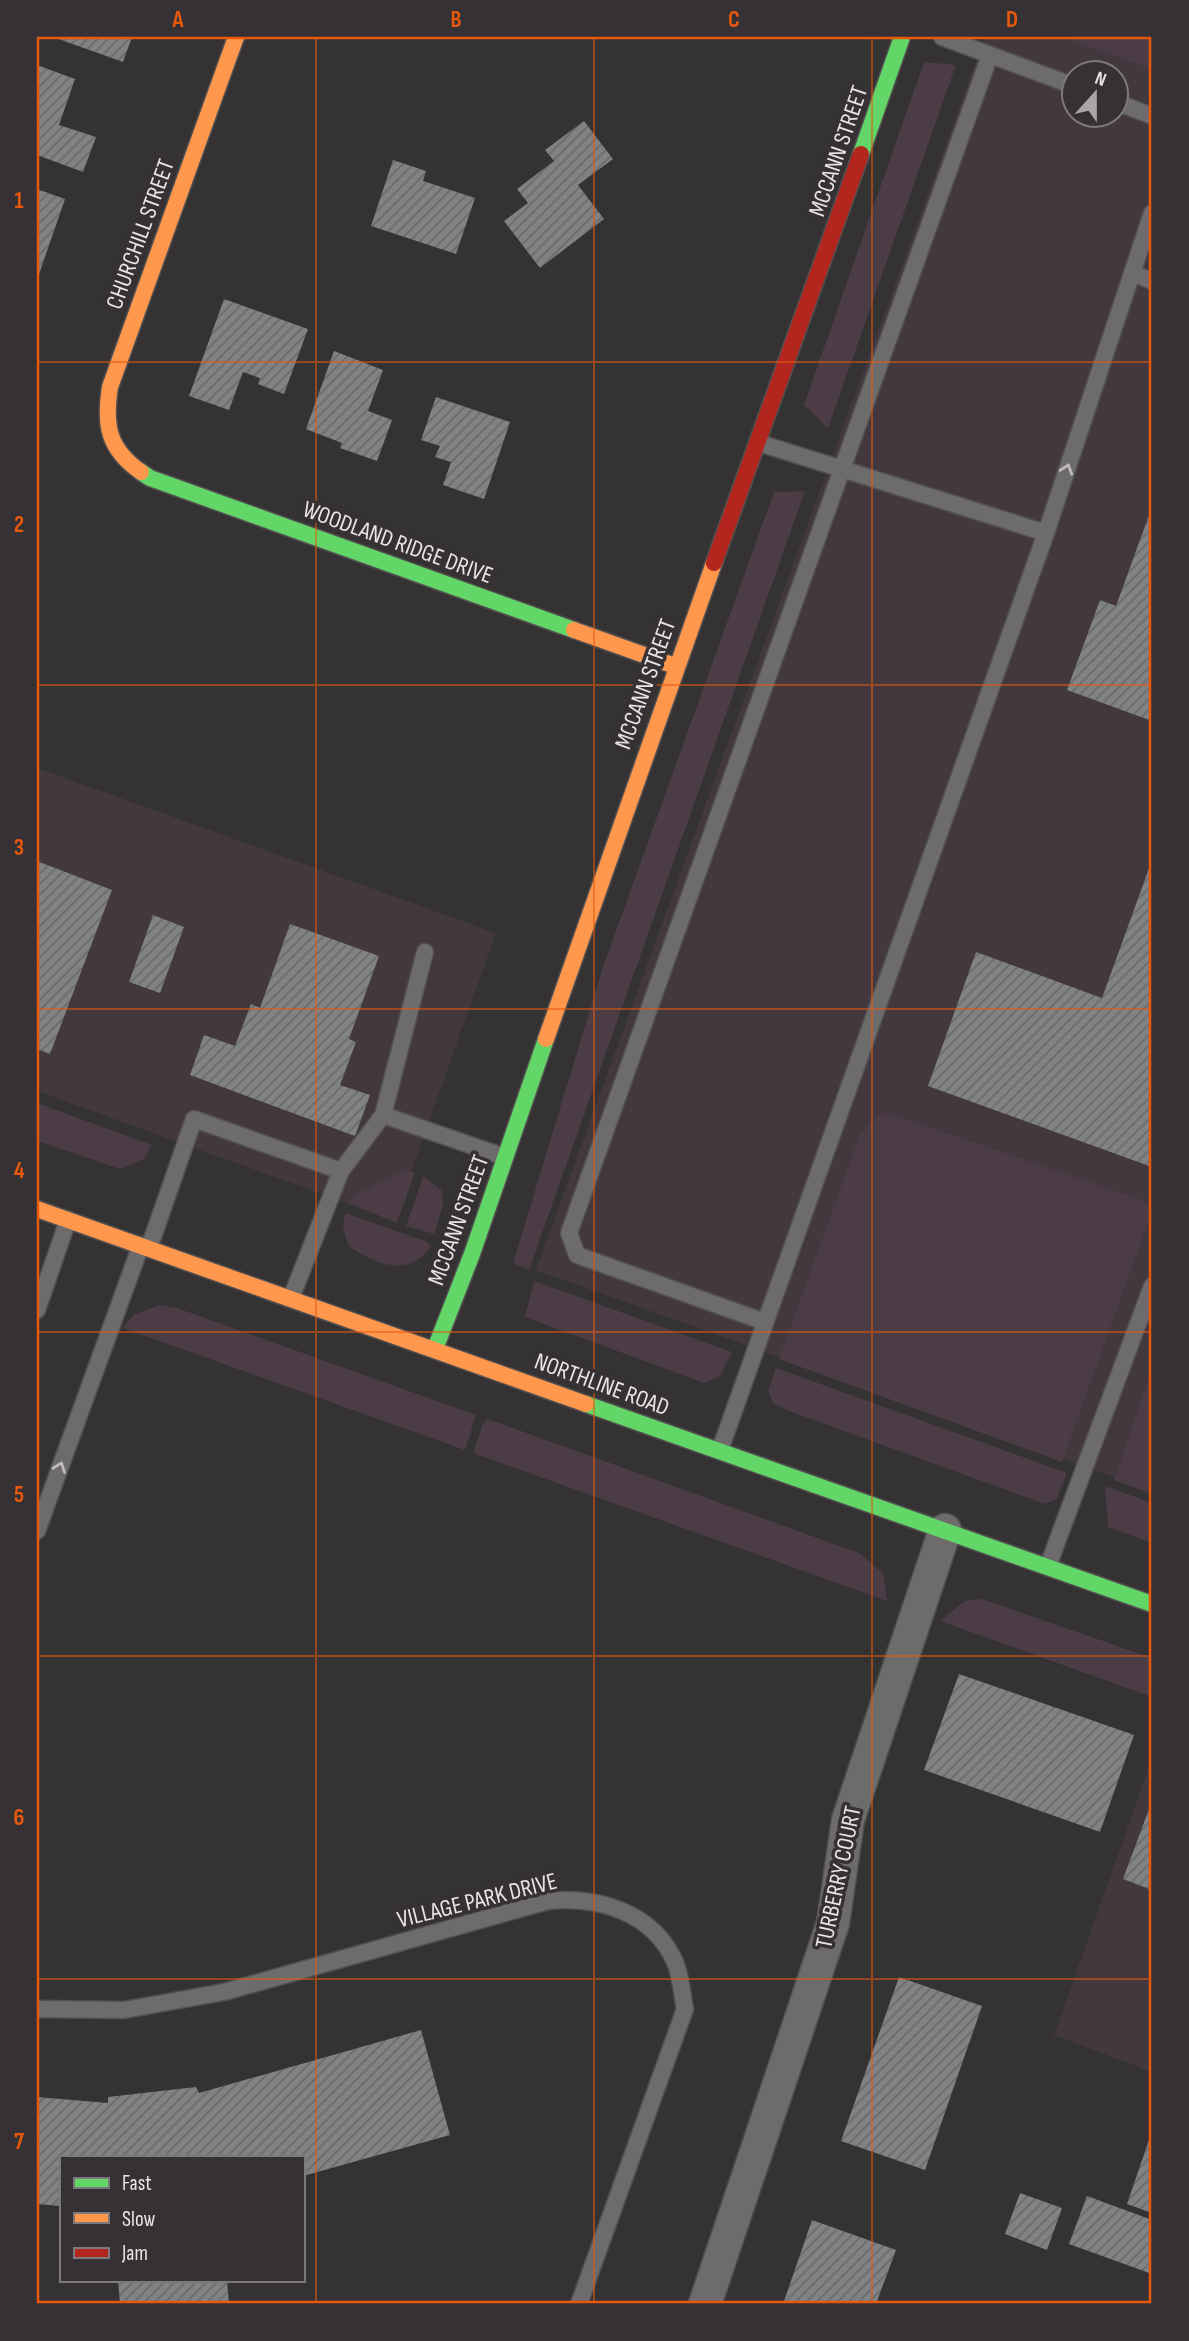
<svg xmlns="http://www.w3.org/2000/svg" width="1189" height="2341" font-family="'Sofia Sans Condensed',sans-serif">
<defs>
<pattern id="building-hatch" width="6" height="6" patternUnits="userSpaceOnUse" patternTransform="scale(1.75)"><rect width="6" height="6" fill="#818283"/><path d="M-1 1l2-2M0 6l6-6M5 7l2-2" fill="none" stroke="#696a6a"/></pattern>
</defs>
<rect width="100%" height="100%" fill="#353234"/>
<!-- built -->
<path fill="#42383e" fill-rule="evenodd" d="M 985,37 L 1152,37 L 1152,1491 L 536,1270 ZM 1074,74 L 1116,74 L 1116,116 L 1074,116 Z
M 37,768 L 496,933 L 394,1220 L 37,1091 Z
M 1152,1759 L 1152,2072 L 1054,2035 Z"/>
<!-- green -->
<path fill="#4b3c45" d="M 1062,37 L 1152,37 L 1152,69 Z
M 924,62 L 956,65 L 828,428 L 804,405 Z
M 805,491 L 529,1270 L 513,1263 L 603,967 L 774,492 Z
M 37,1103 L 152,1145 L 144,1159 L 120,1169 L 37,1141 Z
M 885,1112 L 1140,1199 L 1152,1211 L 1062,1462 L 779,1359 L 859,1137 L 870,1122 Z
M 406,1170 L 415,1172 L 397,1223 L 348,1203 L 354,1195 Z
M 423,1176 L 442,1191 L 443,1205 L 434,1234 L 406,1226 Z
M 345,1213 L 425,1241 L 431,1246 C 410,1279 374,1264 349,1246 L 343,1229 Z
M 534,1281 L 732,1352 L 720,1376 L 704,1383 L 525,1317 Z
M 160,1305 L 177,1308 L 476,1415 L 465,1450 L 123,1328 L 135,1314 Z
M 776,1368 L 1067,1473 L 1057,1499 L 1045,1504 L 789,1411 L 773,1403 L 768,1390 Z
M 1152,1369 L 1152,1494 L 1114,1480 Z
M 488,1419 L 859,1553 L 883,1573 L 887,1601 L 473,1453 L 483,1424 Z
M 1105,1486 L 1152,1503 L 1152,1543 L 1108,1527 Z
M 982,1599 L 1152,1658 L 1152,1697 L 940,1621 L 965,1601 Z"/>
<!-- building -->
<path fill="url(#building-hatch)" d="M 53,37 L 132,37 L 123,62 Z
M 37,65 L 75,79 L 59,125 L 96,137 L 83,172 L 37,155 Z
M 584,121 L 613,159 L 578,185 L 604,219 L 540,268 L 504,221 L 528,203 L 517,189 L 554,161 L 545,150 Z
M 393,160 L 426,171 L 423,181 L 475,198 L 456,254 L 371,226 Z
M 37,189 L 65,199 L 37,280 Z
M 224,299 L 308,329 L 284,394 L 258,384 L 260,378 L 243,372 L 229,410 L 189,396 Z
M 334,351 L 383,370 L 368,411 L 392,420 L 377,461 L 340,448 L 342,443 L 306,429 Z
M 436,397 L 510,422 L 484,499 L 443,485 L 451,462 L 435,457 L 440,446 L 421,440 Z
M 1152,507 L 1152,721 L 1067,690 L 1100,600 L 1116,606 Z
M 1152,860 L 1152,1167 L 928,1086 L 976,952 L 1102,998 Z
M 37,861 L 112,890 L 50,1054 L 37,1049 Z
M 153,915 L 184,927 L 160,993 L 129,982 Z
M 290,924 L 379,956 L 349,1039 L 356,1042 L 340,1085 L 370,1095 L 355,1136 L 190,1075 L 204,1035 L 235,1046 L 251,1004 L 260,1008 Z
M 959,1674 L 1134,1735 L 1100,1832 L 924,1770 Z
M 1152,1801 L 1152,1890 L 1123,1879 Z
M 899,1977 L 982,2006 L 925,2170 L 841,2141 Z
M 421,2030 L 450,2135 L 303,2176 L 303,2157 L 61,2157 L 61,2206 L 37,2204 L 37,2097 L 108,2103 L 108,2097 L 196,2087 L 199,2093 Z
M 1152,2131 L 1152,2213 L 1127,2204 Z
M 1020,2193 L 1062,2208 L 1047,2250 L 1005,2234 Z
M 1087,2196 L 1152,2220 L 1152,2274 L 1069,2244 Z
M 812,2220 L 896,2250 L 876,2304 L 783,2304 Z
M 118,2280 L 227,2280 L 229,2304 L 120,2304 Z"/>
<g fill="none" stroke-linecap="round" stroke-linejoin="round">
<defs>
<path id="lane" d="M 942,37 L 1074,86
M 1116,102 L 1152,116
M 1132,273 L 1152,281
M 759,443 L 1046,533
M 425,952 L 383,1115 L 505,1157
M 149,1248 L 194,1119 L 341,1171 L 383,1115
M 291,1298 L 341,1171
M 37,1310 L 68,1220
M 765,1322 L 577,1255 L 569,1233 L 990,55
M 720,1450 L 1046,533 L 1152,213
M 37,1531 L 141,1245
M 1048,1566 L 1152,1286
M 37,2009 L 124,2010 L 224,1992 L 548,1901 C 598,1896 653,1912 675,1962 C 681,1976 682,1994 685,2009 L 579,2304"/>
<path id="street" d="M 705,2304 L 833,1923 L 848,1820 L 945,1530"/>
<path id="fast" d="M 861,154 L 902,37
M 141,472 L 150,478 L 574,630
M 435,1349 L 472,1254 L 546,1039
M 586,1404 L 1152,1604"/>
<path id="slow" d="M 141,472 C 108,449 104,425 110,387 L 236,37
M 574,630 L 675,666
M 546,1039 L 714,563
M 37,1209 L 586,1404"/>
<path id="jam" d="M 714,563 L 861,154"/>
</defs>
<!-- lane casing -->
<use href="#lane" stroke="#524f50" stroke-width="19"/>
<!-- street casing -->
<use href="#street" stroke="#524f50" stroke-width="35"/>
<!-- fast casing -->
<use href="#fast" stroke="#524f50" stroke-width="19"/>
<!-- slow casing -->
<use href="#slow" stroke="#524f50" stroke-width="19"/>
<!-- jam casing -->
<use href="#jam" stroke="#524f50" stroke-width="19"/>
<!-- lane -->
<use href="#lane" stroke="#6d6b6c" stroke-width="16"/>
<!-- street -->
<use href="#street" stroke="#6d6b6c" stroke-width="32"/>
<!-- fast -->
<use href="#fast" stroke="#63d668" stroke-width="16"/>
<!-- slow -->
<use href="#slow" stroke="#ff974d" stroke-width="16"/>
<!-- jam -->
<use href="#jam" stroke="#b3261e" stroke-width="16"/>
</g>
<!-- one-way arrows -->
<defs><path id="oneway-chevron" d="M-2-3.5L2.5 0L-2 3.5" fill="none" stroke-width="1.6" stroke-linecap="round" stroke-linejoin="round" transform="scale(1.75)"/></defs>
<g stroke="#bebabc">
<use href="#oneway-chevron" transform="translate(1067 469) rotate(-72)"/>
<use href="#oneway-chevron" transform="translate(60 1467) rotate(-70)"/>
</g>
<!-- grid -->
<path fill="none" stroke="#e8590c" stroke-width="2" stroke-opacity="0.55" d="M 316,37 L 316,2304M 594,37 L 594,2304M 872,37 L 872,2304M 37,362 L 1152,362M 37,685 L 1152,685M 37,1009 L 1152,1009M 37,1332 L 1152,1332M 37,1656 L 1152,1656M 37,1979 L 1152,1979"/>
<g text-anchor="middle" stroke-width="7" stroke-linejoin="round" paint-order="stroke">
<!-- street labels -->
<g font-size="24" fill="#e9e5e7" stroke="#363134">
<text transform="translate(838 151) rotate(-71)" y="8">MCCANN STREET</text>
<text transform="translate(140 234) rotate(-70)" y="8">CHURCHILL STREET</text>
<text transform="translate(398 542) rotate(20)" y="8">WOODLAND RIDGE DRIVE</text>
<text transform="translate(645 684) rotate(-70)" y="8">MCCANN STREET</text>
<text transform="translate(458 1220) rotate(-70)" y="8">MCCANN STREET</text>
<text transform="translate(602 1384) rotate(20)" y="8">NORTHLINE ROAD</text>
<text transform="translate(838 1877) rotate(-78)" y="8">TURBERRY COURT</text>
<text transform="translate(477 1900) rotate(-14)" y="8">VILLAGE PARK DRIVE</text>
</g>
</g>
<!-- border -->
<rect width="1189" height="2341" fill="none" stroke="#363134" stroke-width="77"/>
<!-- legend -->
<rect x="60" y="2156" width="245" height="126" fill="#363134" stroke="#7e797c" stroke-width="2"/>
<rect x="74" y="2178" width="35" height="10" fill="#63d668" stroke="#7e797c" stroke-width="2"/>
<text x="122" y="2190" font-size="21" fill="#e9e5e7">Fast</text>
<rect x="74" y="2213" width="35" height="10" fill="#ff974d" stroke="#7e797c" stroke-width="2"/>
<text x="122" y="2226" font-size="21" fill="#e9e5e7">Slow</text>
<rect x="74" y="2248" width="35" height="10" fill="#b3261e" stroke="#7e797c" stroke-width="2"/>
<text x="122" y="2260" font-size="21" fill="#e9e5e7">Jam</text>
<!-- north arrow -->
<g transform="translate(1095 94) rotate(21)"><circle r="33" fill="#363134" stroke="#7e797c" stroke-width="2"/>
<path d="M0-5L12 26L0 18L-12 26Z" fill="#aaa6a8"/>
<text y="-10" font-size="19" font-weight="bold" text-anchor="middle" fill="#e9e5e7">N</text>
</g>
<rect x="38" y="38" width="1112" height="2264" fill="none" stroke="#e8590c" stroke-width="2.5"/>
<g font-size="23" text-anchor="middle" font-weight="bold" fill="#e8590c">
<text x="178" y="27">A</text>
<text x="456" y="27">B</text>
<text x="734" y="27">C</text>
<text x="1012" y="27">D</text>
<text x="19" y="208">1</text>
<text x="19" y="532">2</text>
<text x="19" y="855">3</text>
<text x="19" y="1178">4</text>
<text x="19" y="1502">5</text>
<text x="19" y="1825">6</text>
<text x="19" y="2149">7</text>
</g>
</svg>
